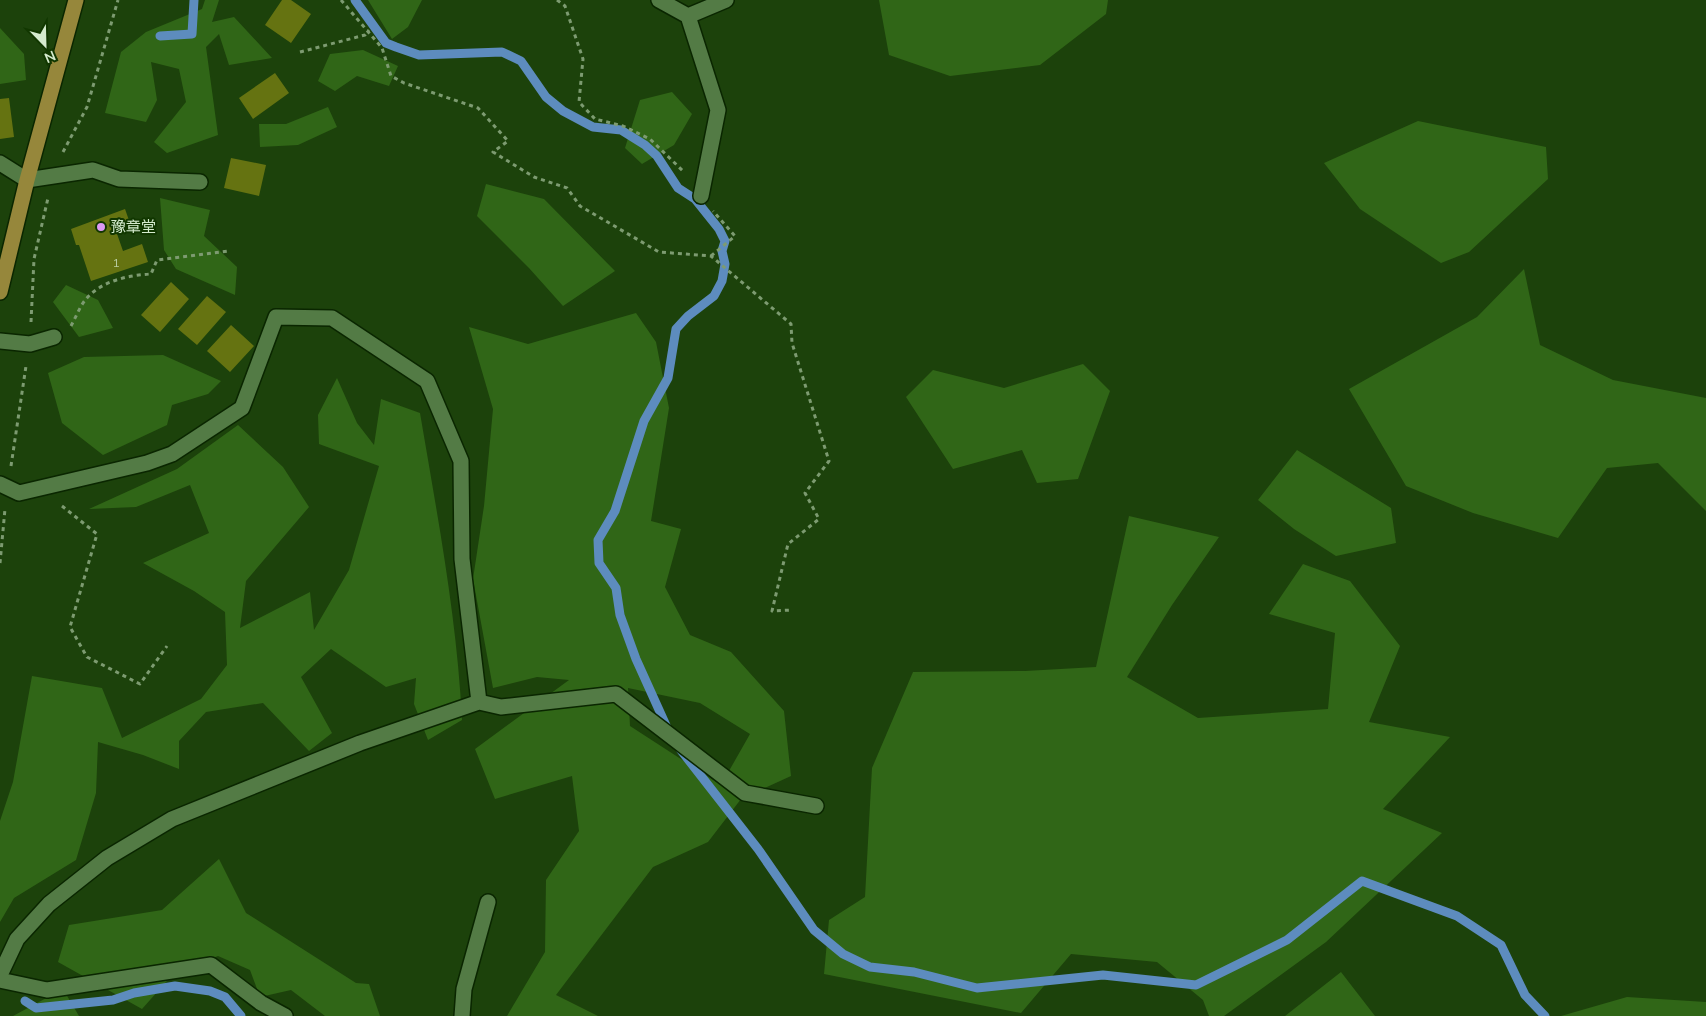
<svg xmlns="http://www.w3.org/2000/svg" width="1706" height="1016" font-family="Mulish,'Noto Sans TC',sans-serif">
<rect width="100%" height="100%" fill="#1c420b"/>
<!-- green -->
<path fill="#306617" fill-rule="evenodd" d="M 205,0 L 219,0 L 212,22 L 234,17 L 272,58 L 229,65 L 219,34 L 206,47 L 218,135 L 167,153 L 154,142 L 186,102 L 179,69 L 151,62 L 157,100 L 146,122 L 105,113 L 121,52 L 146,32 L 202,9 Z
M 368,0 L 422,0 L 408,27 L 392,39 Z
M 879,0 L 1108,0 L 1106,14 L 1040,65 L 950,76 L 889,55 Z
M 0,28 L 24,54 L 26,80 L 0,84 Z
M 363,50 L 398,66 L 389,86 L 357,76 L 335,91 L 318,81 L 330,54 Z
M 672,92 L 692,114 L 674,145 L 642,164 L 625,148 L 640,100 Z
M 328,107 L 337,127 L 298,145 L 260,147 L 259,124 L 286,124 Z
M 1418,121 L 1546,147 L 1548,179 L 1469,252 L 1441,263 L 1360,209 L 1324,163 Z
M 486,184 L 544,199 L 615,271 L 563,306 L 529,268 L 477,216 Z
M 160,198 L 210,210 L 204,236 L 237,267 L 235,295 L 176,269 L 164,250 Z
M 1524,269 L 1540,345 L 1613,380 L 1706,398 L 1706,511 L 1658,463 L 1607,468 L 1558,538 L 1473,513 L 1406,486 L 1349,389 L 1477,317 Z
M 66,285 L 98,300 L 113,328 L 79,337 L 53,302 Z
M 636,313 L 656,342 L 669,408 L 651,521 L 681,529 L 665,587 L 690,635 L 731,652 L 784,711 L 791,776 L 741,799 L 708,842 L 653,867 L 556,995 L 598,1016 L 507,1016 L 545,952 L 546,880 L 579,831 L 572,776 L 495,799 L 475,749 L 569,680 L 537,677 L 493,688 L 473,579 L 484,506 L 493,409 L 469,327 L 528,344 ZM 628,688 L 700,703 L 750,734 L 721,785 L 630,726 Z
M 163,355 L 221,381 L 208,394 L 172,405 L 167,425 L 103,455 L 62,423 L 48,373 L 84,357 Z
M 1083,364 L 1110,391 L 1078,479 L 1037,483 L 1022,450 L 953,469 L 906,397 L 933,370 L 1004,388 Z
M 337,378 L 357,423 L 374,445 L 381,399 L 420,413 C 437,514 457,617 462,720 L 428,740 L 414,704 L 416,678 L 386,687 L 331,649 L 301,677 L 332,733 L 309,751 L 263,703 L 206,712 L 179,741 L 179,769 L 143,755 L 98,742 L 96,793 L 76,860 L 14,898 L 0,922 L 0,821 L 13,782 L 32,676 L 102,688 L 122,738 L 201,699 L 227,665 L 225,612 L 194,591 L 143,563 L 209,533 L 190,485 L 136,507 L 89,509 L 177,469 L 238,425 L 283,467 L 309,507 L 246,581 L 240,628 L 310,592 L 314,630 L 349,570 L 379,466 L 319,444 L 318,415 Z
M 1297,450 L 1391,508 L 1396,543 L 1336,556 L 1294,529 L 1258,500 Z
M 1129,516 L 1219,537 L 1172,605 L 1127,677 L 1198,718 L 1328,709 L 1335,633 L 1269,614 L 1303,564 L 1350,581 L 1400,646 L 1369,722 L 1450,737 L 1383,809 L 1442,833 L 1326,942 L 1224,1016 L 1209,1016 L 1203,1000 L 1157,962 L 1071,954 L 1021,1013 L 824,974 L 829,920 L 865,897 L 872,768 L 913,672 L 1025,671 L 1096,667 Z
M 219,859 L 246,913 L 356,983 L 369,984 L 380,1016 L 325,1016 L 291,990 L 260,997 L 250,970 L 218,956 L 174,973 L 142,1009 L 58,962 L 69,925 L 162,910 Z
M 1341,972 L 1375,1016 L 1285,1016 Z
M 63,989 L 79,1016 L 13,1016 Z
M 1627,997 L 1706,1002 L 1706,1016 L 1561,1016 Z"/>
<g fill="none" stroke-linecap="round" stroke-linejoin="round">
<!-- stream -->
<path stroke="#5d8cbe" stroke-width="9" d="M 355,0 L 386,43 L 396,47 L 419,55 L 502,52 L 521,61 L 546,97 L 563,111 L 593,127 L 621,130 L 645,145 L 657,156 L 678,188 L 695,199 L 719,229 L 725,241 L 722,251 L 725,264 L 722,281 L 714,296 L 688,316 L 676,329 L 668,378 L 644,421 L 615,511 L 598,540 L 599,563 L 616,588 L 620,615 L 636,659 L 669,732
M 160,36 L 192,34 L 194,0
M 680,749 L 758,849 L 814,930 L 843,954 L 870,967 L 914,972 L 977,988 L 1103,975 L 1196,985 L 1287,940 L 1362,881 L 1457,916 L 1501,945 L 1525,995 L 1545,1016
M 25,1001 L 36,1008 L 113,1000 L 134,993 L 175,986 L 210,991 L 225,997 L 241,1016"/>
</g>
<!-- building -->
<path fill="#657311" d="M 282,0 L 291,0 L 311,14 L 291,43 L 265,25 Z
M 275,73 L 289,93 L 253,119 L 239,98 Z
M 9,98 L 14,137 L 0,139 L 0,99 Z
M 231,158 L 266,165 L 259,196 L 224,188 Z
M 125,209 L 131,226 L 116,231 L 123,251 L 142,244 L 148,262 L 91,281 L 79,245 L 76,245 L 71,229 Z
M 171,282 L 189,299 L 160,332 L 141,315 Z
M 207,296 L 226,312 L 197,345 L 178,329 Z
M 231,325 L 254,346 L 230,372 L 207,351 Z"/>
<g fill="none" stroke-linecap="round" stroke-linejoin="round">
<defs>
<path id="minor" d="M 659,0 L 688,16 L 718,110 L 701,196
M 688,16 L 726,0
M 0,163 L 27,180 L 93,170 L 119,179 L 200,182
M 0,341 L 30,344 L 54,337
M 0,484 L 19,493 L 147,463 L 172,454 L 242,408 L 276,317 L 332,318 L 427,381 L 461,461 L 462,559 L 479,702 L 501,707 L 616,694 L 745,793 L 816,806
M 0,975 L 17,939 L 49,904 L 107,858 L 172,819 L 360,743 L 479,702
M 0,980 L 47,990 L 211,965 L 261,1003 L 285,1016
M 462,1016 L 464,989 L 488,902"/>
<path id="major" d="M 0,292 L 27,180 L 76,0"/>
</defs>
<!-- minor casing -->
<use href="#minor" stroke="#0a2600" stroke-width="18"/>
<!-- major casing -->
<use href="#major" stroke="#0a2600" stroke-width="18"/>
<!-- path -->
<path stroke="#7d9b71" stroke-width="3" stroke-dasharray="4 4" stroke-linecap="butt" d="M 341,0 L 382,48 L 391,76 L 404,83 L 478,108 L 508,141 L 493,152 L 534,177 L 567,188 L 580,206 L 659,252 L 711,256 L 791,324 L 792,343 L 829,461 L 805,493 L 819,519 L 788,544 L 772,611 L 792,610
M 557,0 L 565,6 L 583,59 L 579,102 L 595,119 L 623,126 L 650,139 L 684,172
M 300,52 L 365,35 L 369,30
M 63,152 L 87,107 L 118,0
M 711,256 L 735,236 L 713,211
M 31,322 L 34,259 L 48,198
M 71,326 C 76,317 80,306 86,299 C 101,281 129,275 151,274 L 157,260 L 228,251
M 11,466 L 26,366
M 62,506 L 97,534 L 70,627 L 87,657 L 140,684 L 167,646
M 0,563 L 5,509"/>
<!-- minor -->
<use href="#minor" stroke="#537b45" stroke-width="15"/>
<!-- major -->
<use href="#major" stroke="#96873b" stroke-width="15"/>
</g>
<!-- markers -->
<circle fill="#dd99f3" stroke="#113700" stroke-width="2" cx="101" cy="227" r="5"/>
<g text-anchor="middle" stroke-width="4" stroke-linejoin="round" paint-order="stroke">
<!-- number labels -->
<g font-size="12" fill="#b9cd9f">
<text x="116" y="267">1</text>
</g>
<!-- poi labels -->
<g font-size="15" fill="#d5ebce" stroke="#113700" text-anchor="start">
<text x="111" y="232">豫章堂</text>
</g>
</g>
<!-- north arrow -->
<g transform="translate(45 45) rotate(157)" stroke="#113700" stroke-width="4" paint-order="stroke">
<path d="M0-4L9 19L0 12L-9 19Z" fill="#d5ebce"/>
<text y="-8" font-size="14" font-weight="bold" text-anchor="middle" fill="#d5ebce">N</text>
</g>
</svg>
